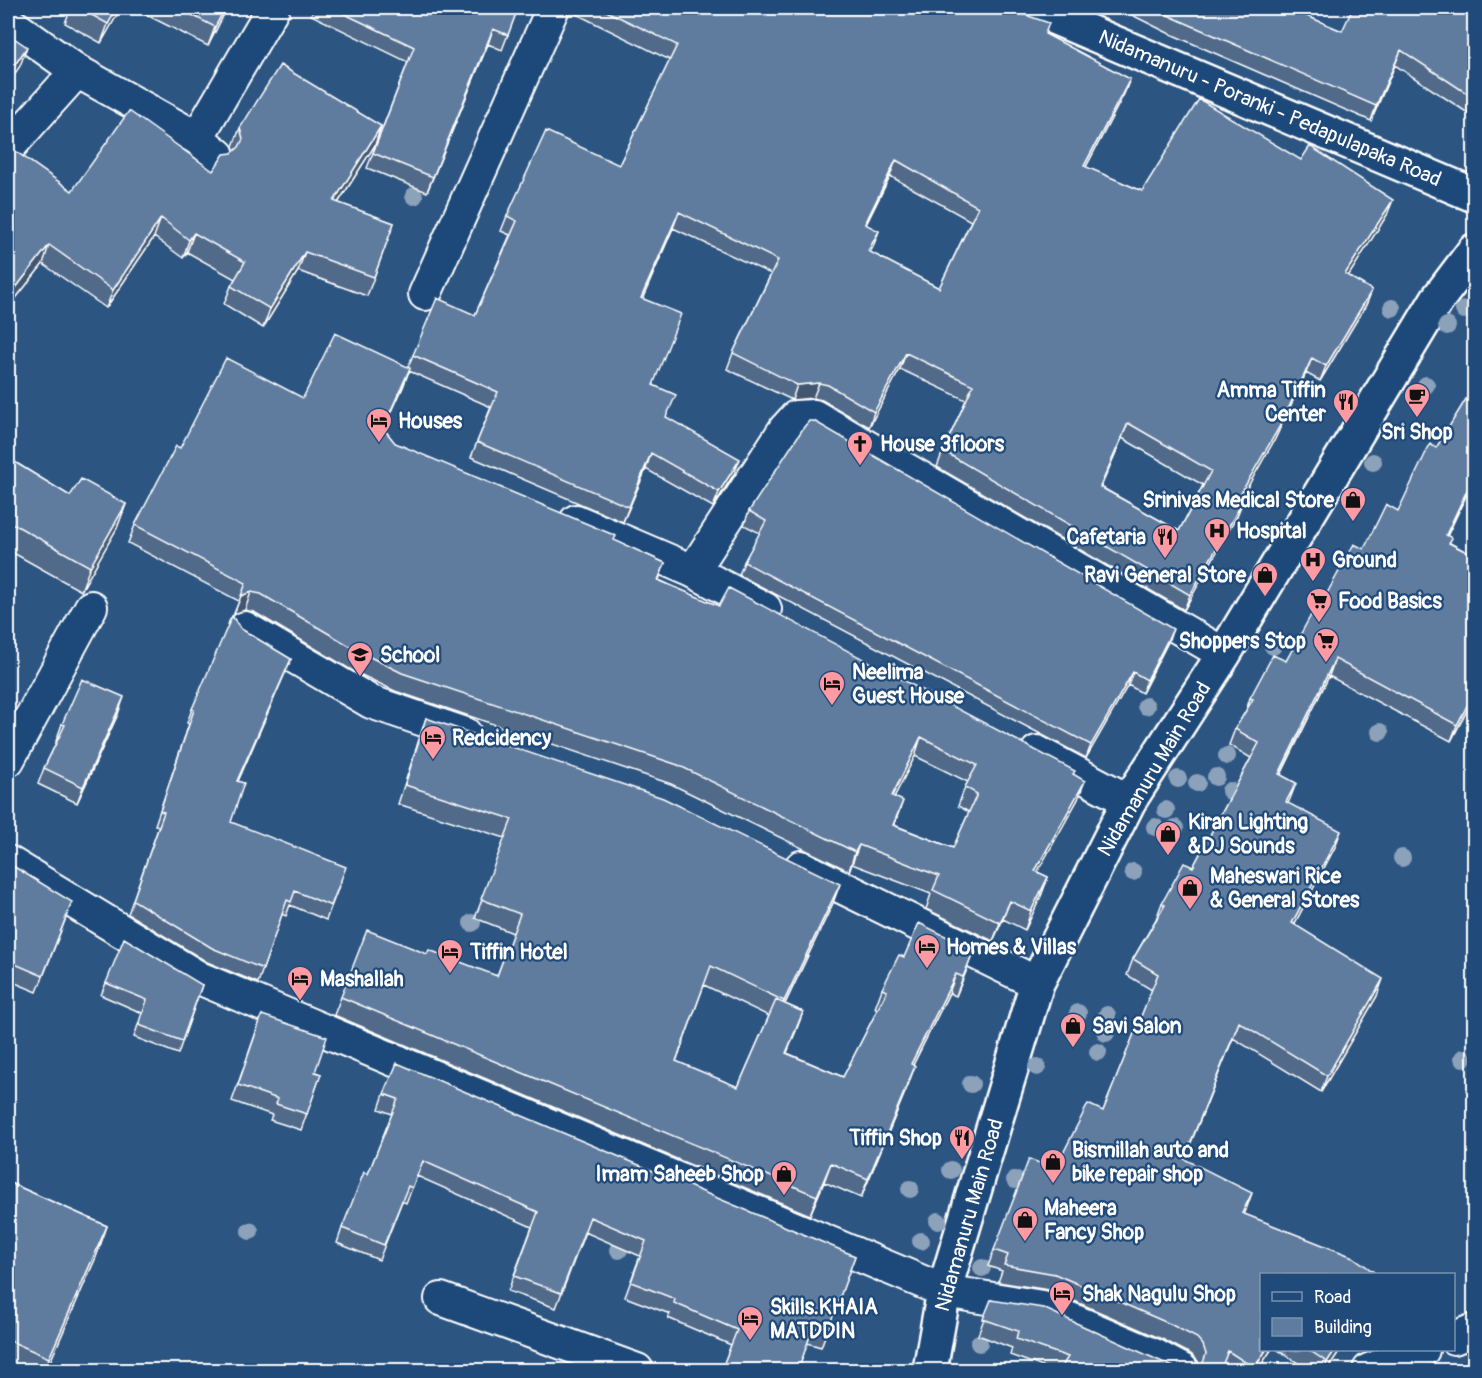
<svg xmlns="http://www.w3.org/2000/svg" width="1482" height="1378" font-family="Pangolin,sans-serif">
<rect width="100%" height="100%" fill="#2c5582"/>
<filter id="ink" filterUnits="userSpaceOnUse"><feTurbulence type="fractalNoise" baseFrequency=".0167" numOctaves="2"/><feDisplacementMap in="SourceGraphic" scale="12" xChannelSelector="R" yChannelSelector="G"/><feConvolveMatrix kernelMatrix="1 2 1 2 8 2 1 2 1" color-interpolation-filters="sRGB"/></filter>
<g filter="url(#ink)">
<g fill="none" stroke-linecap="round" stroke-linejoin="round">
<defs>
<path id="street" d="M 8,22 L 77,71 L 197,138
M 8,148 L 77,71
M 218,155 L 197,138 L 273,8
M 425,294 L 553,8
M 576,521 L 693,571 L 765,609
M 693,571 L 785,429 L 796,417 L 814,416 L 1224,654
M 245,628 L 371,702 L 465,734
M 1037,752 L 1129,801
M 8,760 L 91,607
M 8,862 L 199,978 L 944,1291 L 1042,1307 L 1156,1356 L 1182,1370
M 801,867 L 1037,983
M 441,1299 L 637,1370
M 1454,1338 L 1474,1330
M 1369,1370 L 1423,1350"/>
<path id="secondary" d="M 1032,8 L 1474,195
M 930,1370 L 944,1291 L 1037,983 L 1129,801 L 1224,654 L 1437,300 L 1474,251"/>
</defs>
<!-- street casing -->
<use href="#street" stroke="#fff" stroke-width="36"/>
<!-- secondary casing -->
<use href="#secondary" stroke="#fff" stroke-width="38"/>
<!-- street -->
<use href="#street" stroke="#1f4a7a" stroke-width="32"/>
<!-- secondary -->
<use href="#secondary" stroke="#1f4a7a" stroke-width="33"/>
</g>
<!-- trees -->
<g fill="#8ca2bb">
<circle cx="414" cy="196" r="9"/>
<circle cx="1392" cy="308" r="9"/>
<circle cx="1464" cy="310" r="9"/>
<circle cx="1447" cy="326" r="9"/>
<circle cx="1426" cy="385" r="9"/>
<circle cx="1373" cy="462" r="9"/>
<circle cx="1273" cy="646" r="9"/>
<circle cx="1146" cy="706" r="9"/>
<circle cx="1380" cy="732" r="9"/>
<circle cx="1227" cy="756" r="9"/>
<circle cx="1216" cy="777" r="9"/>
<circle cx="1178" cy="779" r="9"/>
<circle cx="1197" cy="783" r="9"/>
<circle cx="1230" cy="791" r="9"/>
<circle cx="1166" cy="810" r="9"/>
<circle cx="1155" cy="827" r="9"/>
<circle cx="1175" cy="828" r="9"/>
<circle cx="1402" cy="858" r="9"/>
<circle cx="1133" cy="872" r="9"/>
<circle cx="472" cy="923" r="9"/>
<circle cx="1078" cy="1013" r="9"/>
<circle cx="1107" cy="1015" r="9"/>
<circle cx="1106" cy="1033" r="9"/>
<circle cx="1098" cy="1052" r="9"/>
<circle cx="1463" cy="1058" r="9"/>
<circle cx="1037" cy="1067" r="9"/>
<circle cx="971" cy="1084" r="9"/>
<circle cx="951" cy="1170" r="9"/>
<circle cx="1015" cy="1180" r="9"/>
<circle cx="910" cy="1189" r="9"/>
<circle cx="938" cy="1221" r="9"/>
<circle cx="250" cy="1231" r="9"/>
<circle cx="921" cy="1241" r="9"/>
<circle cx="619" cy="1250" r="9"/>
<circle cx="982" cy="1268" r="9"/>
<circle cx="979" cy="1343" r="9"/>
</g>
<!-- wall -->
<path fill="#516b89" stroke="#fff" stroke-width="1.5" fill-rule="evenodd" d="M 71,8 L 121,8 L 101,43 L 65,23 Z
M 133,8 L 227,8 L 208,46 Z
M 314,8 L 518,8 L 502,50 L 488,44 L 427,192 L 367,168 L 408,62 L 311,15 Z
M 570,8 L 1005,8 L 1045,34 L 1130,79 L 1124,94 L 1086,167 L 1142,191 L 1387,215 L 1348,276 L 1372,290 L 1366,305 L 1320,381 L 1306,373 L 1275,439 L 1240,500 L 1237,516 L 1184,610 L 937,467 L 943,451 L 966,400 L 900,369 L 869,427 L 822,400 L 813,398 L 792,400 L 727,369 L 733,353 L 771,274 L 673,228 L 642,299 L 654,385 L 667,418 L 734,474 L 713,507 L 646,469 L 623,522 L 471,457 L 491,407 L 409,371 L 403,387 L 384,429 L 395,443 L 665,563 L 659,580 L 1073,774 L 1078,799 L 1037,872 L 1048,877 L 1041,896 L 1025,930 L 1003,919 L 993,941 L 926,909 L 931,894 L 852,864 L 849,871 L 671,784 L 395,691 L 353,671 L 254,612 L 245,610 L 234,614 L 239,601 L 128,543 L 135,525 L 180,448 L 303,398 L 408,367 L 413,355 L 475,315 L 510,235 L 501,231 L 507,216 L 619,165 L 670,60 L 570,11 ZM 890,176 L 971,221 L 939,288 L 870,252 L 873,247 L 866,224 ZM 1122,438 L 1203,485 L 1179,531 L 1101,487 ZM 915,756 L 968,782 L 965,787 L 958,806 L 969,812 L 953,848 L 894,825 L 896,820 L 894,797 Z
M 1118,8 L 1288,8 L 1342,31 L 1474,8 L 1474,117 L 1395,65 L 1371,121 L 1166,32 Z
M 381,126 L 375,145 L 338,203 L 394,223 L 367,296 L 298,271 L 263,328 L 224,304 L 231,286 L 235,279 L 187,252 L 183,258 L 154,237 L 106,308 L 43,264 L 8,308 L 8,146 L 72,191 L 213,171 L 234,151 L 233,146 L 240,128 Z
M 1474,366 L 1474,479 L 1447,536 L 1450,543 L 1474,556 L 1474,697 L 1451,741 L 1329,676 L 1281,775 L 1296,783 L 1288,803 L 1335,847 L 1294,925 L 1377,996 L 1321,1092 L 1233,1038 L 1184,1159 L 1246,1210 L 1244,1214 L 1262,1275 L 1262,1350 L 1271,1350 L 1257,1371 L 1227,1371 L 1222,1367 L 1198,1369 L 1199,1367 L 1198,1361 L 1191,1354 L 1164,1340 L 1049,1290 L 998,1282 L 1002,1271 L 988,1266 L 994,1250 L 1055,1169 L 1103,1111 L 1152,990 L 1127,975 L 1133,959 L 1156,919 L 1162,903 L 1193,867 L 1251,758 L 1229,745 L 1235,729 L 1246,711 L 1250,698 L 1286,661 L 1320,606 L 1364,549 L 1398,511 L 1474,387 L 1468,383 Z
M 8,458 L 70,496 L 126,504 L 117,528 L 81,591 L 8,550 Z
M 749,511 L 1168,642 L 1142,693 L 1128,685 L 1086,758 L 739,575 L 744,562 L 760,533 L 744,525 Z
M 241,629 L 291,659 L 285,673 L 238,781 L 231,822 L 341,881 L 326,920 L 290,905 L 286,916 L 282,914 L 258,983 L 207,962 L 128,914 L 159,826 L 155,825 L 189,724 L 187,723 L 192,709 Z
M 118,714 L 77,803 L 38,784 L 44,768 L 57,741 L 56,741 L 62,724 Z
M 426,718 L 833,903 L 785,1004 L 803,1012 L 787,1053 L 843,1077 L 878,1009 L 875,1008 L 882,989 L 904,957 L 967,969 L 956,996 L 949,993 L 913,1065 L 908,1085 L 861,1198 L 824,1182 L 810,1215 L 334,1015 L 341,997 L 427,954 L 497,976 L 513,933 L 475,918 L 505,838 L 398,804 ZM 704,985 L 769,1016 L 738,1087 L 676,1062 Z
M 8,863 L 66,918 L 37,992 L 8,980 Z
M 106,983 L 202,985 L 178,1054 L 134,1037 L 142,1013 L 101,995 Z
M 262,1015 L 315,1072 L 321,1074 L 301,1130 L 270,1120 L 272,1115 L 232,1101 Z
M 384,1094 L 855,1256 L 821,1347 L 807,1343 L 798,1371 L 721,1371 L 731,1345 L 668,1318 L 670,1314 L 625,1297 L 640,1256 L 585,1232 L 556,1308 L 508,1291 L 532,1227 L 417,1176 L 406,1203 L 402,1201 L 379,1260 L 337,1243 L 342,1228 L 368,1174 L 392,1114 L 379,1109 Z
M 8,1182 L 107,1226 L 96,1257 L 46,1371 L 8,1371 Z
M 991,1300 L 1180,1370 L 1184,1371 L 1054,1371 L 1010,1355 L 1012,1348 L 978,1335 Z
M 1278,1350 L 1340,1350 L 1326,1371 L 1310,1371 Z"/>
<!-- shaded-wall -->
<path fill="#42576f" stroke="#fff" stroke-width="1.5" d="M 117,8 L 121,8 L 101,43 L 108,24 Z
M 225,8 L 227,8 L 208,46 L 215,27 Z
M 493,29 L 488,44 L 427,192 L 433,177 Z
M 27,47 L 20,66 L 8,84 L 8,75 Z
M 1401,50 L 1395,65 L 1371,121 L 1376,106 Z
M 1130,79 L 1124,94 L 1078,182 L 1084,166 Z
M 381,126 L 375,145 L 327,220 L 334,201 Z
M 896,160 L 890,176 L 859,239 L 865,224 Z
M 1393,200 L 1387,215 L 1340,289 L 1345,274 Z
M 679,212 L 673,228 L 636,314 L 641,298 Z
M 161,218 L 154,237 L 106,308 L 113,290 Z
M 879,231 L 873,247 L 862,266 L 868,251 Z
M 194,233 L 187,252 L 183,258 L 189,240 Z
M 49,245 L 43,264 L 8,308 L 8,298 Z
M 305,252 L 298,271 L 263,328 L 270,309 Z
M 1372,290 L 1366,305 L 1320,381 L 1326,366 Z
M 906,353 L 900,369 L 869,427 L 874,412 Z
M 1312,358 L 1306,373 L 1275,439 L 1232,514 L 1238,498 Z
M 410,368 L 403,387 L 376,446 L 383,428 Z
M 819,383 L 813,398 L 792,400 L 797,385 Z
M 1128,423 L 1122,438 L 1094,502 L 1100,487 Z
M 651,453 L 646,469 L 623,522 L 629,507 Z
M 740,459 L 734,474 L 713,507 L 719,492 Z
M 1474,475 L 1474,479 L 1440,551 L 1446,535 Z
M 1243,501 L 1237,516 L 1184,610 L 1190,595 Z
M 126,504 L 117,528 L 81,591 L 90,567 Z
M 251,592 L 245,610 L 234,614 L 241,596 Z
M 1173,629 L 1168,642 L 1142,693 L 1147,680 Z
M 291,659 L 285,673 L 232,795 L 237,781 Z
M 1335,659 L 1329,676 L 1273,790 L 1279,774 Z
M 1133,672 L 1128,685 L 1086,758 L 1091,745 Z
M 1474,692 L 1474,697 L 1451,741 L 1457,725 Z
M 124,697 L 118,714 L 77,803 L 83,787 Z
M 921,737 L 915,756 L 885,815 L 892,796 Z
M 1085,781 L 1078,799 L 1028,889 L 1035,871 Z
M 1296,783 L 1290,799 L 1280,818 L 1286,802 Z
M 903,801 L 896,820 L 886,843 L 893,825 Z
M 1341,831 L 1335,847 L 1286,940 L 1292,923 Z
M 859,845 L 852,864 L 849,871 L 855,852 Z
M 1048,877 L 1041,896 L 1025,930 L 1031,911 Z
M 840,884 L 833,903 L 777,1020 L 784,1001 Z
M 1010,901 L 1003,919 L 993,941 L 1000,923 Z
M 974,950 L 967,969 L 956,996 L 963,977 Z
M 956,974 L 949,993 L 904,1083 L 911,1064 Z
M 1383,979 L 1377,996 L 1321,1092 L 1327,1076 Z
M 803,1012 L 796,1031 L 779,1071 L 786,1053 Z
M 1239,1022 L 1233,1038 L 1178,1175 L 1184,1159 Z
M 915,1066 L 908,1085 L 861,1198 L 868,1179 Z
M 831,1163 L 824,1182 L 810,1215 L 817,1196 Z
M 1252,1193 L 1246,1210 L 1236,1229 L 1242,1213 Z
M 107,1226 L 96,1257 L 46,1371 L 44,1371 L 49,1358 Z
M 1266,1350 L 1271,1350 L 1257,1371 L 1253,1371 Z
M 1335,1350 L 1340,1350 L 1326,1371 L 1324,1371 L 1327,1362 Z"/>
<!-- building -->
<path fill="#5e7c9f" stroke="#fff" stroke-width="1.5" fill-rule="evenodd" d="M 79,8 L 117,8 L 108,24 Z
M 178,8 L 225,8 L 215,27 Z
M 332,8 L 518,8 L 508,35 L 493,29 L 433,177 L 373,153 L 414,47 Z
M 600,8 L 1005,8 L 1049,23 L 1045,34 L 1130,79 L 1084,166 L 1142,191 L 1199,99 L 1301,160 L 1310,146 L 1393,200 L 1345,274 L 1372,290 L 1326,366 L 1312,358 L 1281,424 L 1238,498 L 1243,501 L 1190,595 L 943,451 L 973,385 L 906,353 L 874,412 L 828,385 L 819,383 L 797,385 L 733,353 L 778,260 L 679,212 L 641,298 L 681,314 L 653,385 L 676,395 L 666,417 L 740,459 L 719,492 L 651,453 L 629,507 L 477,442 L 498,392 L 413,355 L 437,298 L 475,315 L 517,221 L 507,216 L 546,131 L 619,165 L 677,45 ZM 896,160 L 978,207 L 939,288 L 868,251 L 879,231 L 865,224 ZM 1128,423 L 1211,471 L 1179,531 L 1100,487 Z
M 1154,8 L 1288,8 L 1342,31 L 1353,8 L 1474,8 L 1474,98 L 1401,50 L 1376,106 L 1172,17 Z
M 8,34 L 27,47 L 8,75 Z
M 280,65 L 381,126 L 334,201 L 394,223 L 374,277 L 305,252 L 270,309 L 231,286 L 245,262 L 194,233 L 189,240 L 161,218 L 113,290 L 49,245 L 8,298 L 8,146 L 72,191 L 129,111 L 213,171 L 224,154 L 232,153 L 239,147 L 243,139 L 240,128 Z
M 335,333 L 410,368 L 383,428 L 395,443 L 616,536 L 614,540 L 665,563 L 658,580 L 719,606 L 729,588 L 1075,771 L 1073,774 L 1085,781 L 1035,871 L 1048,877 L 1031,911 L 1010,901 L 1000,923 L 933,890 L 939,876 L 859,845 L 855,852 L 678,765 L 402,673 L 360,652 L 261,594 L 251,592 L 241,596 L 246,583 L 135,525 L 176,446 L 180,448 L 226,358 L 303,398 ZM 921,737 L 977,765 L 965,787 L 977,794 L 953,848 L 893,825 L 903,801 L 892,796 Z
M 1474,386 L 1474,475 L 1446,535 L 1452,538 L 1449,543 L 1474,556 L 1474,692 L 1457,725 L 1335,659 L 1279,774 L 1296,783 L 1286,802 L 1341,831 L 1292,923 L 1383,979 L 1327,1076 L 1239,1022 L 1184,1159 L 1252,1193 L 1242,1213 L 1353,1257 L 1378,1275 L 1262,1275 L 1262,1350 L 1266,1350 L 1254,1368 L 1228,1351 L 1220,1371 L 1192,1371 L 1198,1369 L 1203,1363 L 1206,1354 L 1203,1345 L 1197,1338 L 1170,1324 L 1055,1274 L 1004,1265 L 1008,1255 L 994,1250 L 1029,1159 L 1055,1169 L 1088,1104 L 1103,1111 L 1158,974 L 1133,959 L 1165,905 L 1162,903 L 1184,863 L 1193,867 L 1259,743 L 1235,729 L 1253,699 L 1250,698 L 1273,655 L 1286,661 L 1317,604 L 1320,606 L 1354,544 L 1364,549 L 1386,504 L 1398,511 L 1430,444 L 1436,448 Z
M 809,421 L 814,421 L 1173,629 L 1147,680 L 1133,672 L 1091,745 L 744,562 L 766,521 L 749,511 L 804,427 Z
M 8,458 L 70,496 L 81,479 L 126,504 L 90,567 L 8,521 Z
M 232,616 L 241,629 L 291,659 L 237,781 L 244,783 L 231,822 L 346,867 L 331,906 L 295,891 L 291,902 L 287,900 L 263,969 L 212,948 L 133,900 L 164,812 L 160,811 L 194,710 L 192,709 Z
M 82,679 L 124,697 L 83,787 L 44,768 L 65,725 L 62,724 Z
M 426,718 L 663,798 L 840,884 L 784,1001 L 711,966 L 676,1061 L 738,1087 L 776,1000 L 803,1012 L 786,1053 L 843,1077 L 887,991 L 882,989 L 899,955 L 904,957 L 919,923 L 974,950 L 963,977 L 956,974 L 911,1064 L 915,1066 L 868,1179 L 831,1163 L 817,1196 L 341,997 L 367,930 L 427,954 L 429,950 L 497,976 L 520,914 L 481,899 L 512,819 L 405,785 Z
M 8,863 L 72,902 L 43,976 L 8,961 Z
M 124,938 L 202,985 L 182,1041 L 139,1025 L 147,1000 L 106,983 Z
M 262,1015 L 327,1037 L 315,1072 L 321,1074 L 307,1114 L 276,1104 L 278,1099 L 238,1085 Z
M 397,1063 L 855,1256 L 827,1332 L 813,1327 L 798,1371 L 730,1371 L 722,1368 L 737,1330 L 674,1303 L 675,1299 L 631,1282 L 646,1241 L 590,1217 L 561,1293 L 514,1276 L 538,1212 L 423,1161 L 412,1188 L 408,1186 L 384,1245 L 342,1228 L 364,1172 L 368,1174 L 398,1099 L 384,1094 Z
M 8,1182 L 107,1226 L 49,1358 L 8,1340 Z
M 991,1300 L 1043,1308 L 1180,1370 L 1184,1371 L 1059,1371 L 1068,1357 L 1016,1339 L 1018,1331 L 983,1319 Z
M 1309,1350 L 1335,1350 L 1327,1362 Z"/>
</g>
<!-- icons -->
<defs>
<symbol id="cafe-pin" viewBox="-11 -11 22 30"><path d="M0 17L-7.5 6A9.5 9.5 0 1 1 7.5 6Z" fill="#ff9aa2" stroke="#1f4a7a"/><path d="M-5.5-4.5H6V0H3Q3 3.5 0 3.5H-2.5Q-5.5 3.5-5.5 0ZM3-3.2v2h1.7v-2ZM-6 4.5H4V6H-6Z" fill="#111"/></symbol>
<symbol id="restaurant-pin" viewBox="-11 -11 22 30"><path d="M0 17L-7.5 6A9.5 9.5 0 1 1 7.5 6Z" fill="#ff9aa2" stroke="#1f4a7a"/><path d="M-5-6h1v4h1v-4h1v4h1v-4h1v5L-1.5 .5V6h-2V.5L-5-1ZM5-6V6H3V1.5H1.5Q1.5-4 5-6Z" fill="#111"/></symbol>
<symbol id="hotel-pin" viewBox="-11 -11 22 30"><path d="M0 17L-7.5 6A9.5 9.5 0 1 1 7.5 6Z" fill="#ff9aa2" stroke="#1f4a7a"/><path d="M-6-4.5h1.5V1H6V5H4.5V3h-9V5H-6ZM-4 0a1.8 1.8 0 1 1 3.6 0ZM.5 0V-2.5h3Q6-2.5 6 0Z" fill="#111"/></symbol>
<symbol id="church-pin" viewBox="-11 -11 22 30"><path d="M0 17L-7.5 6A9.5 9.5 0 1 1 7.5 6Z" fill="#ff9aa2" stroke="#1f4a7a"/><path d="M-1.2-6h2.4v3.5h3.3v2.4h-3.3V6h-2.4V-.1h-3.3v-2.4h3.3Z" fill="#111"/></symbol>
<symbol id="shop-pin" viewBox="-11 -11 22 30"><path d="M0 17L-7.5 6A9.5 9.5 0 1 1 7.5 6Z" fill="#ff9aa2" stroke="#1f4a7a"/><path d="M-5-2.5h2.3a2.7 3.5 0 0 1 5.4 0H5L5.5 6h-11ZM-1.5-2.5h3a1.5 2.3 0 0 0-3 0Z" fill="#111"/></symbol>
<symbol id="hospital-pin" viewBox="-11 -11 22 30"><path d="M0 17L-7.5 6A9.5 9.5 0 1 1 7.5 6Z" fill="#ff9aa2" stroke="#1f4a7a"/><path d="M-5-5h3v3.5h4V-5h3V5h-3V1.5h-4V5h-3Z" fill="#111"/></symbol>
<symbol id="supermarket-pin" viewBox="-11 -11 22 30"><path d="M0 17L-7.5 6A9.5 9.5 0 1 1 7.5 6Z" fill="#ff9aa2" stroke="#1f4a7a"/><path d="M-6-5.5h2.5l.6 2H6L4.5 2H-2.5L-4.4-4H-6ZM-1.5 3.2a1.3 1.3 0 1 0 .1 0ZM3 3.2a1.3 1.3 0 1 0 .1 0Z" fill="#111"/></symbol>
<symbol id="school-pin" viewBox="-11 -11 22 30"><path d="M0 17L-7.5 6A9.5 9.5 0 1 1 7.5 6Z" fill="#ff9aa2" stroke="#1f4a7a"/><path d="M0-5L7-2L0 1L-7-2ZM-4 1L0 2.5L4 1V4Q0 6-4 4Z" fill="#111"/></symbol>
</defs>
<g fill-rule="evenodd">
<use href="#cafe-pin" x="1402" y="381" width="30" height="40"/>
<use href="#restaurant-pin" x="1331" y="387" width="30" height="40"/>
<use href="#hotel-pin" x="364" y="406" width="30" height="40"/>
<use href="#church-pin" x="845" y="429" width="30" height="40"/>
<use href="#shop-pin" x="1338" y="485" width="30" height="40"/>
<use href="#hospital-pin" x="1202" y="516" width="30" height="40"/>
<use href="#restaurant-pin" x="1150" y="522" width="30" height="40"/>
<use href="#hospital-pin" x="1298" y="545" width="30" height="40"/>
<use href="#shop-pin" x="1250" y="560" width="30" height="40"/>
<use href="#supermarket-pin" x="1304" y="586" width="30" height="40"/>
<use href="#supermarket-pin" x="1311" y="626" width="30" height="40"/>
<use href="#school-pin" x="345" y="640" width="30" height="40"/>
<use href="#hotel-pin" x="817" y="669" width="30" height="40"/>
<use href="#hotel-pin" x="418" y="723" width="30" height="40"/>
<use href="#shop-pin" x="1153" y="819" width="30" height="40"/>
<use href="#shop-pin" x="1175" y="873" width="30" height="40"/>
<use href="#hotel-pin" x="912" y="932" width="30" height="40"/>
<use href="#hotel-pin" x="435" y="937" width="30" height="40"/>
<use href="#hotel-pin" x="285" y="964" width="30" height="40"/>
<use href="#shop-pin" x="1058" y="1011" width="30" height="40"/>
<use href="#restaurant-pin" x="947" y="1123" width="30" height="40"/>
<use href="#shop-pin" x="1038" y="1147" width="30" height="40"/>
<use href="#shop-pin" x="769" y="1159" width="30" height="40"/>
<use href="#shop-pin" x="1010" y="1205" width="30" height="40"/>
<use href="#hotel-pin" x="1047" y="1279" width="30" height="40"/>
<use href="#hotel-pin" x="735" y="1304" width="30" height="40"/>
</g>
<g text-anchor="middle" stroke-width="4.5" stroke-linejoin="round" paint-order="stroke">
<!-- street labels -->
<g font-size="21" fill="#fff" stroke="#1f4a7a">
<text transform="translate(1270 108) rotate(23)" y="7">Nidamanuru - Poranki - Pedapulapaka Road</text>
<text transform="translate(1154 769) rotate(-59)" y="7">Nidamanuru Main Road</text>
<text transform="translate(969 1215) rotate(-74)" y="7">Nidamanuru Main Road</text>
</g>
<!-- poi labels -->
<g font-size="21" font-weight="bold" fill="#fff" stroke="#1f4a7a" text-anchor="start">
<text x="1326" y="397" text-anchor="end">Amma Tiffin<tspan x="1326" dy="24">Center</tspan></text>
<text x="398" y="428">Houses</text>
<text x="1417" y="439" text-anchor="middle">Sri Shop</text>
<text x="880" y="451">House 3floors</text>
<text x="1334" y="507" text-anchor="end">Srinivas Medical Store</text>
<text x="1236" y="538">Hospital</text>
<text x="1146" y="544" text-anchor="end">Cafetaria</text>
<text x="1332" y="567">Ground</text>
<text x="1246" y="582" text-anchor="end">Ravi General Store</text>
<text x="1338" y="608">Food Basics</text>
<text x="1306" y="648" text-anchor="end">Shoppers Stop</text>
<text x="380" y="662">School</text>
<text x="852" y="679">Neelima<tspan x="852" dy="24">Guest House</tspan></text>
<text x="452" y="745">Redcidency</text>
<text x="1188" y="829">Kiran Lighting<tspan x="1188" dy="24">&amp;DJ Sounds</tspan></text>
<text x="1210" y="883">Maheswari Rice<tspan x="1210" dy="24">&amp; General Stores</tspan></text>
<text x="946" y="954">Homes &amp; Villas</text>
<text x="470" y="959">Tiffin Hotel</text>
<text x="320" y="986">Mashallah</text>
<text x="1092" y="1033">Savi Salon</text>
<text x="942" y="1145" text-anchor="end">Tiffin Shop</text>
<text x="1072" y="1157">Bismillah auto and<tspan x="1072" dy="24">bike repair shop</tspan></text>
<text x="764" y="1181" text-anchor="end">Imam Saheeb Shop</text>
<text x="1044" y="1215">Maheera<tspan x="1044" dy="24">Fancy Shop</tspan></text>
<text x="1082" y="1301">Shak Nagulu Shop</text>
<text x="770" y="1314">Skills.KHAIA<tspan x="770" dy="24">MATDDIN</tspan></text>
</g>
</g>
<!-- margin -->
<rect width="1482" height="1378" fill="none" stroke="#1f4a7a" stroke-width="30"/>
<rect x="15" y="15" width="1452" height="1348" fill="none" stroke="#fff" stroke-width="2" filter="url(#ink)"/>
<!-- legend -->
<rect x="1260" y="1273" width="195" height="78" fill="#1f4a7a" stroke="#7992af" stroke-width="1.5"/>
<rect x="1272" y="1292" width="30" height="9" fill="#1f4a7a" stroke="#7992af" stroke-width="1.5"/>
<text x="1314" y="1303" font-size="18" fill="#ffffff">Road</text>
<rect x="1272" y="1318" width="30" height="18" fill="#5e7c9f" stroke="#7992af" stroke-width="1.5"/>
<text x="1314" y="1333" font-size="18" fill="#ffffff">Building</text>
</svg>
